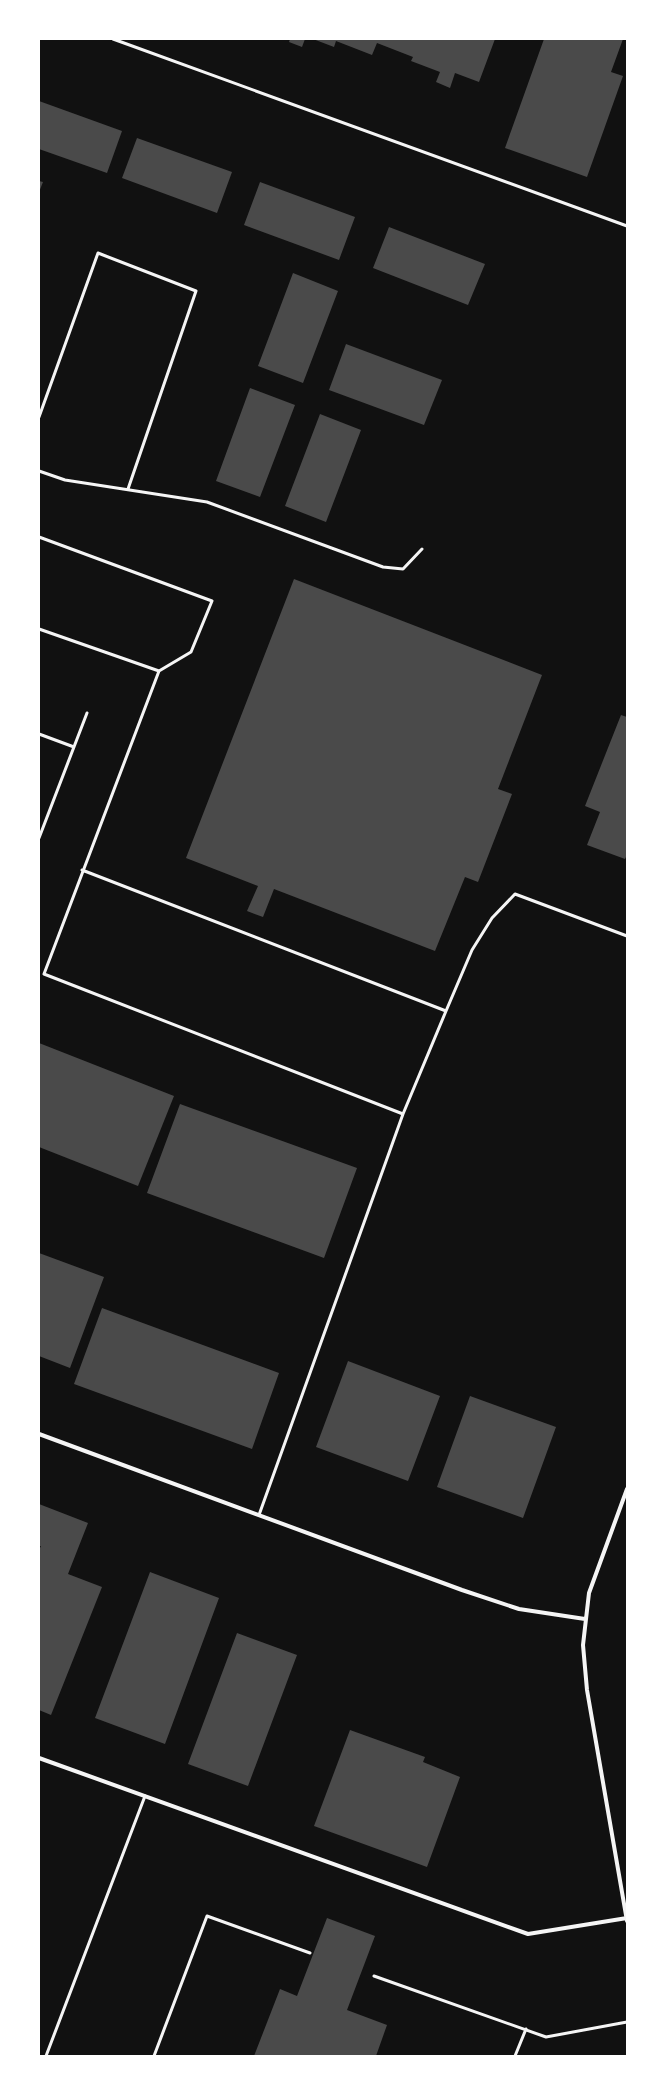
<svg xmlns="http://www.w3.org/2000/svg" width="666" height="2095" font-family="Jost,sans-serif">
<rect width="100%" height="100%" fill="#111"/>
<!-- building -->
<path fill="#4a4a4a" d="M 290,39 L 305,39 L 302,47 L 289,42 Z
M 313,39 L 495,39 L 479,82 L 455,73 L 450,88 L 436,82 L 440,72 L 411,61 L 413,57 L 377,43 L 372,55 L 336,41 L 334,47 Z
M 544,39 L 623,39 L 611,72 L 623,76 L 587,177 L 505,148 Z
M 39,101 L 122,131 L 107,173 L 39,149 Z
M 137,138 L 232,172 L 217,213 L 122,178 Z
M 39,181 L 43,182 L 39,192 Z
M 260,182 L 355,217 L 339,260 L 244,225 Z
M 389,227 L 485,264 L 468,305 L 373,268 Z
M 293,273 L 338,291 L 303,383 L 258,366 Z
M 346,344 L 442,380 L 424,425 L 329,390 Z
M 250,388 L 295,405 L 260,497 L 216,481 Z
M 320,414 L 361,430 L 326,522 L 285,506 Z
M 294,579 L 542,675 L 498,789 L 512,794 L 478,882 L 465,877 L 435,951 L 274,889 L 263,917 L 247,911 L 258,886 L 186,858 Z
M 621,715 L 627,717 L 627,855 L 625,859 L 587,845 L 600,812 L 585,806 Z
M 39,1043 L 174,1096 L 138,1186 L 39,1147 Z
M 180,1104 L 357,1168 L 324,1258 L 147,1193 Z
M 39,1253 L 104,1277 L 70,1368 L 39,1356 Z
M 102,1308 L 279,1373 L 252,1449 L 74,1384 Z
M 348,1361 L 440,1396 L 408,1481 L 316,1447 Z
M 470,1396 L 556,1427 L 523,1518 L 437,1487 Z
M 39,1504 L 88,1523 L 68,1574 L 102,1587 L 51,1715 L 39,1710 L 39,1550 L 41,1546 L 39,1546 Z
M 150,1572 L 219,1598 L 165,1744 L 95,1718 Z
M 237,1633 L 297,1655 L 248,1786 L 188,1764 Z
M 350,1730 L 425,1757 L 423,1762 L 460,1777 L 427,1867 L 314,1826 Z
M 327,1918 L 375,1936 L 347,2010 L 387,2025 L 376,2056 L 254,2056 L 280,1989 L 297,1996 Z"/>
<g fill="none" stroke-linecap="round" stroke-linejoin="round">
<!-- service -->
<path stroke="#f5f5f5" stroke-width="3" d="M 113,39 L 627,226
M 39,417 L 98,253 L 196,291 L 128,489
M 39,471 L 65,480 L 207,502 L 383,567 L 403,569 L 422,549
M 39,537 L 212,601 L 191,652 L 159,671
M 39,629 L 159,671 L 44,974 L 403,1114 L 446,1011 L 82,870
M 39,734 L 74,747
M 39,838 L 87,713
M 446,1011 L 472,950 L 492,918 L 515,894 L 627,936
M 259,1515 L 403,1114
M 374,1976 L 546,2037 L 627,2022
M 46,2056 L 145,1796
M 154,2056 L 207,1916 L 310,1953
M 515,2056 L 526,2029"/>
<!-- minor -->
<path stroke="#f5f5f5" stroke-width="4" d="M 39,1434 L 462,1590 L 519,1609 L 585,1619
M 627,1489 L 589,1593 L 583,1645 L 587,1690 L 627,1921
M 39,1758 L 528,1934 L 627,1918"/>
</g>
<!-- border -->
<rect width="666" height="2095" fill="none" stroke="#ffffff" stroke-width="80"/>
</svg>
